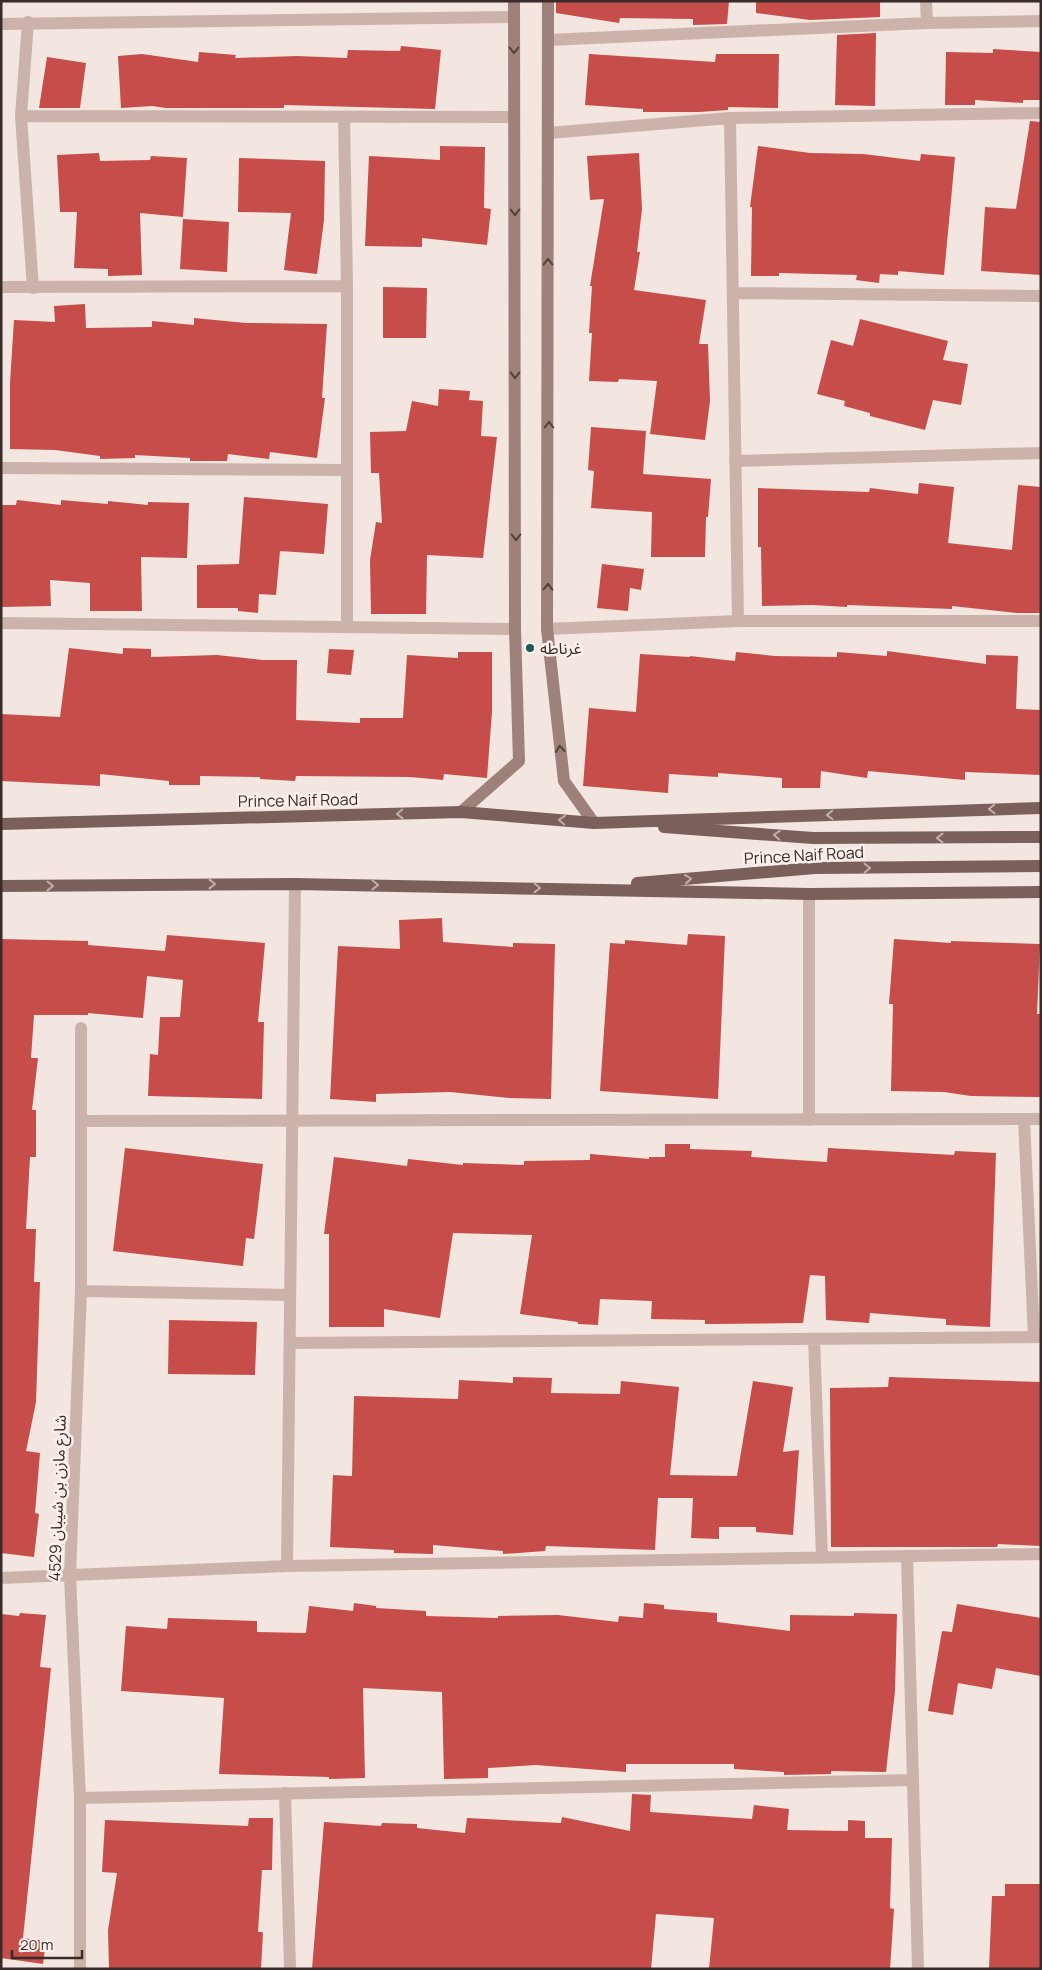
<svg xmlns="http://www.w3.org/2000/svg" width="1042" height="1970" font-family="Manrope,'Noto Sans Arabic',sans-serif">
<rect width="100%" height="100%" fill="#f3e5df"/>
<!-- building -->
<path fill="#c64d4a" d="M 556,1 L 729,1 L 727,24 L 693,25 L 693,19 L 620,18 L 619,23 L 556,13 Z
M 756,1 L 880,1 L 880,17 L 810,20 L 756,13 Z
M 876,33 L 875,106 L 835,105 L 837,35 Z
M 401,46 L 441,50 L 435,109 L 284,105 L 284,108 L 166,108 L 152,106 L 121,108 L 118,56 L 142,54 L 198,62 L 199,52 L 236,55 L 235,58 L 297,56 L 347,58 L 348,50 L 400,51 Z
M 993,49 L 1041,52 L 1041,100 L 1023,100 L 1023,103 L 975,100 L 975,105 L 945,105 L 946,52 L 993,53 Z
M 589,54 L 715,62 L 716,54 L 779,54 L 778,108 L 728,107 L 728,110 L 699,112 L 643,112 L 643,109 L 585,105 Z
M 47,57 L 86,63 L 80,108 L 39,108 Z
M 1030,121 L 1041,122 L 1041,275 L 981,271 L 985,207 L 1016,209 Z
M 440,146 L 485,147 L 484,208 L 491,209 L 487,245 L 422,238 L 422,247 L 365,246 L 369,156 L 440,160 Z
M 758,146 L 810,153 L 863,154 L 920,161 L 921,154 L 955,157 L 944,275 L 898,271 L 898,275 L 880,274 L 879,283 L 856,280 L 857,275 L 779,273 L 779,276 L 751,276 L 752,207 L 750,207 Z
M 99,153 L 100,161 L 150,160 L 151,156 L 187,158 L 183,217 L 140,213 L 142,275 L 108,276 L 108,269 L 74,268 L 77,212 L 60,212 L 57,155 Z
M 639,153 L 642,209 L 637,252 L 640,252 L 634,290 L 706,300 L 699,344 L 708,344 L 710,401 L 705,440 L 650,434 L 657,381 L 619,379 L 618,382 L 589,381 L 592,333 L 589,333 L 592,286 L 590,286 L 604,199 L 590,200 L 587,156 Z
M 239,158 L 325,161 L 324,220 L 317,274 L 284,270 L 291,213 L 238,212 Z
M 183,219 L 229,222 L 227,272 L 180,269 Z
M 383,287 L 427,288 L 426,338 L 383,338 Z
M 85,304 L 86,328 L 152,327 L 152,321 L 194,325 L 194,318 L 246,323 L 327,324 L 322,398 L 325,398 L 317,458 L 270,452 L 269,459 L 228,454 L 227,461 L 190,461 L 190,458 L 135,455 L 135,458 L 100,459 L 100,456 L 55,450 L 10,449 L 10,383 L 14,320 L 55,322 L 54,306 Z
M 860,319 L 948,341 L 943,360 L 968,364 L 961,405 L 933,400 L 925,430 L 870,416 L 870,413 L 844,406 L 845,401 L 817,394 L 831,340 L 853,346 Z
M 439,389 L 470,391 L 469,400 L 483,401 L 481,436 L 497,437 L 483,558 L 427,555 L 426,614 L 371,614 L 370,560 L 376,522 L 382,523 L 379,473 L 371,473 L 370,432 L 406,431 L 412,401 L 438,406 Z
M 591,427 L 646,431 L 643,474 L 711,479 L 708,517 L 706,517 L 705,557 L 651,557 L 652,512 L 591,508 L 594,471 L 588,470 Z
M 919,483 L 954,487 L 948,543 L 1012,550 L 1018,485 L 1041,487 L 1041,613 L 1017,613 L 952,606 L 952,609 L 847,605 L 847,607 L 813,605 L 762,606 L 761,547 L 758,547 L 758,488 L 869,492 L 870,488 L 918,494 Z
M 244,497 L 328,504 L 324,554 L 280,551 L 276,595 L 259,594 L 258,613 L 238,611 L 238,608 L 197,608 L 197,565 L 239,564 Z
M 17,500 L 61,505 L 61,500 L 108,504 L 108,501 L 148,505 L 148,502 L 189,503 L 187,558 L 141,557 L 142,611 L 90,611 L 90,583 L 50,580 L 51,606 L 1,607 L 1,505 L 16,505 Z
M 602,564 L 644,569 L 641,590 L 630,588 L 628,611 L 597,608 Z
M 69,648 L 123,654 L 123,648 L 151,649 L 151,657 L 217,655 L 262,660 L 297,660 L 296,720 L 360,723 L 360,718 L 403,718 L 407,655 L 458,658 L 458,652 L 492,652 L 492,712 L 487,778 L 444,774 L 443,780 L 410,777 L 296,776 L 295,781 L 260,779 L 260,777 L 200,776 L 200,785 L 169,785 L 169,781 L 100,774 L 100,786 L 1,781 L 1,714 L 60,717 Z
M 329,649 L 354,650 L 351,675 L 327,673 Z
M 887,651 L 986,664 L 986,655 L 1018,656 L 1016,709 L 1041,710 L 1041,775 L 965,772 L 965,780 L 868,771 L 867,778 L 821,771 L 820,788 L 782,788 L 782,778 L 718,773 L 718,777 L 669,774 L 668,793 L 583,786 L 589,708 L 636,712 L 640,654 L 690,657 L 690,656 L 735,661 L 736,652 L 775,656 L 837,657 L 837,652 L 887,656 Z
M 442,918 L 443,942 L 513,947 L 513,943 L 555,944 L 551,1099 L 509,1098 L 450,1092 L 376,1094 L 376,1102 L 330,1099 L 338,946 L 400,949 L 399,920 Z
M 688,934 L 725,936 L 718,1099 L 600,1091 L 610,943 L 625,944 L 625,940 L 687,945 Z
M 167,935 L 265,943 L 258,1022 L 264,1022 L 262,1099 L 148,1096 L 150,1054 L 158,1055 L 160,1017 L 180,1017 L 183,980 L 147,976 L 143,1018 L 88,1013 L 88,1015 L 34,1015 L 31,1058 L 38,1058 L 32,1110 L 36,1110 L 36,1157 L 30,1157 L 26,1229 L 36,1229 L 34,1282 L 40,1282 L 36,1402 L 26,1451 L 40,1453 L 35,1513 L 39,1514 L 34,1557 L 1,1553 L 1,939 L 88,941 L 88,945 L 165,951 Z
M 894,939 L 951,943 L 951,941 L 1040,944 L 1037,1014 L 1041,1014 L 1040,1097 L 971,1096 L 944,1092 L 891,1091 L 893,1004 L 889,1004 Z
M 665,1144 L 690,1144 L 690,1149 L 752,1151 L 751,1157 L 827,1162 L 828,1148 L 954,1155 L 955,1151 L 996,1153 L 990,1327 L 946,1325 L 946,1319 L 870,1313 L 869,1323 L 826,1320 L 825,1276 L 810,1275 L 803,1323 L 705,1324 L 705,1320 L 651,1319 L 652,1301 L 600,1299 L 598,1325 L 578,1324 L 578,1322 L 520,1314 L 532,1235 L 453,1233 L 440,1318 L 384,1309 L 384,1327 L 329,1327 L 329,1234 L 324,1234 L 334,1157 L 407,1166 L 408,1159 L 463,1165 L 463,1163 L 524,1165 L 524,1161 L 590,1160 L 590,1154 L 649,1159 L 649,1157 L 665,1157 Z
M 125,1148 L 263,1164 L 254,1239 L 246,1238 L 243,1266 L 113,1251 Z
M 169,1320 L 257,1322 L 255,1375 L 168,1374 Z
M 513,1377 L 552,1378 L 551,1393 L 620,1394 L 621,1381 L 679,1387 L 670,1475 L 737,1476 L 753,1381 L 793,1387 L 783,1452 L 799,1450 L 793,1535 L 756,1532 L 756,1527 L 719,1527 L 719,1539 L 691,1538 L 693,1498 L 658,1498 L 655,1550 L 546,1546 L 545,1551 L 503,1554 L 503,1551 L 433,1545 L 433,1554 L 394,1553 L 394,1550 L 330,1547 L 333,1475 L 352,1476 L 354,1396 L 458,1399 L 459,1380 L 513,1383 Z
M 889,1377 L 1041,1382 L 1041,1546 L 998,1544 L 997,1547 L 831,1547 L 830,1388 L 888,1387 Z
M 354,1603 L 376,1606 L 376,1608 L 426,1611 L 426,1616 L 498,1618 L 498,1616 L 558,1615 L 618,1622 L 619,1616 L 643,1618 L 644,1603 L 664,1605 L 664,1609 L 717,1613 L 717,1622 L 790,1631 L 790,1615 L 854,1616 L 854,1613 L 897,1614 L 895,1691 L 886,1772 L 831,1771 L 831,1774 L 784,1775 L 784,1772 L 734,1769 L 734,1764 L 626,1764 L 626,1772 L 536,1765 L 488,1768 L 488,1778 L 444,1779 L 442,1692 L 363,1688 L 365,1778 L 329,1779 L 329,1777 L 219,1774 L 224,1698 L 121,1691 L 126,1626 L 167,1629 L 168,1618 L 257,1621 L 257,1632 L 306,1633 L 309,1606 L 353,1611 Z
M 957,1604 L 1041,1618 L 1041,1676 L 996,1668 L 992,1689 L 958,1683 L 953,1715 L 928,1711 L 942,1631 L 952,1632 Z
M 20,1613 L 46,1615 L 40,1667 L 51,1668 L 23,1938 L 46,1941 L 43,1964 L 1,1958 L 1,1614 L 19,1616 Z
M 632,1794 L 651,1795 L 650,1812 L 752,1819 L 754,1805 L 789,1809 L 787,1830 L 848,1831 L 848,1820 L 865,1821 L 865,1838 L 892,1838 L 890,1908 L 894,1909 L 890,1969 L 709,1969 L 714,1918 L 656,1914 L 651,1969 L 312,1969 L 324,1822 L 381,1826 L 382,1823 L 417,1824 L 417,1828 L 465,1833 L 467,1818 L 561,1823 L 562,1817 L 630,1831 Z
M 249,1818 L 273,1818 L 272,1870 L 262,1870 L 258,1932 L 263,1932 L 261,1969 L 109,1969 L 108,1930 L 117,1873 L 102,1872 L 105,1820 L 248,1826 Z
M 1005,1884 L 1041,1884 L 1041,1969 L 989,1969 L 992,1896 L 1005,1896 Z"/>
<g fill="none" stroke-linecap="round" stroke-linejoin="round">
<!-- street -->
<path stroke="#cbb2aa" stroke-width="12" d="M 926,1 L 927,23
M 28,22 L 21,116 L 33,288
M 1,24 L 514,17
M 548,40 L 927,23 L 1041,21
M 21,116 L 514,117
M 344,117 L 347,286 L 347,627
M 730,118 L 738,621
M 548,133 L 730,118 L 1041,113
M 1,287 L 347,286
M 733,293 L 1041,296
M 735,461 L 1041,453
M 1,468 L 346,470
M 1,623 L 515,629
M 547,629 L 738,621 L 1041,621
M 809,894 L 809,1120
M 1024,1119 L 1034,1337
M 81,1121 L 1041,1119
M 81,1291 L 290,1295
M 814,1339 L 822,1557
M 290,1343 L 1041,1337
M 907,1556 L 918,1969
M 287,1566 L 295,884
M 1,1578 L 287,1566 L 1041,1554
M 285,1793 L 290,1969
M 80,1798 L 913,1780
M 80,1969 L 80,1798 L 70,1576 L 81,1291 L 81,1028"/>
<!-- secondary -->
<path stroke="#9f817b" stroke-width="12" d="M 548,1 L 547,629 L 564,781 L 594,823
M 461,812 L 519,761 L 515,629 L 514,1"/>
<!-- primary -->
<path stroke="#7a5f5b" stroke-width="12" d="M 1,824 L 461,812 L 594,823 L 1041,808
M 664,827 L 813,838 L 1041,837
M 637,883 L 815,868 L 1041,866
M 1,886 L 295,884 L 809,894 L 1041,892"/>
</g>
<!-- one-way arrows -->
<defs><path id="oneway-chevron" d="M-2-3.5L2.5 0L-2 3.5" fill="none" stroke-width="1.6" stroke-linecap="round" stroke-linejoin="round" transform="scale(1.25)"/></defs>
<g stroke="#52403e">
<use href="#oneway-chevron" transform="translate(514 50) rotate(90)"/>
<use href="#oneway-chevron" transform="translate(515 212) rotate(90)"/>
<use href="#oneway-chevron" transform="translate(548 262) rotate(-90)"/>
<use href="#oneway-chevron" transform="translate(515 375) rotate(90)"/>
<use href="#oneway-chevron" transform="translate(549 425) rotate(-90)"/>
<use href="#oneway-chevron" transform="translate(516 537) rotate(90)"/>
<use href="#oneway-chevron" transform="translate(548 587) rotate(-89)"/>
<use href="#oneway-chevron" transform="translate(560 749) rotate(-96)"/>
</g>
<g stroke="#c0afaa">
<use href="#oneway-chevron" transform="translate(992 809) rotate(178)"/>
<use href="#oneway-chevron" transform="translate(400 814) rotate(179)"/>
<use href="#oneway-chevron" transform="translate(830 815) rotate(178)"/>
<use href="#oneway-chevron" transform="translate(562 820) rotate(-176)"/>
<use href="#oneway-chevron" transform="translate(777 835) rotate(-176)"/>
<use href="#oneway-chevron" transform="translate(940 838) rotate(180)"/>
<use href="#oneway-chevron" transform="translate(867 868) rotate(-1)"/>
<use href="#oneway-chevron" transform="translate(688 879) rotate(-5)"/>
<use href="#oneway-chevron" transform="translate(212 884)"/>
<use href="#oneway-chevron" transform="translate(375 885) rotate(1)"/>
<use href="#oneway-chevron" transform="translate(50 886)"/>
<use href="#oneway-chevron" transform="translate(537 888) rotate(1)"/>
</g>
<!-- markers -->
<circle fill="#1f5a52" stroke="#faf0eb" stroke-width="2" cx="530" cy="648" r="5"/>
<g text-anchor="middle" stroke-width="5" stroke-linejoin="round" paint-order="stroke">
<!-- poi labels -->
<g font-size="16" fill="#392b2a" stroke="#faf0eb" text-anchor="start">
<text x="540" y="654">غرناطه</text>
</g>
<!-- street labels -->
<g font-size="16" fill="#392b2a" stroke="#faf0eb">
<text transform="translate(298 800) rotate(-1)" y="6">Prince Naif Road</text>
<text transform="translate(804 855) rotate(-3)" y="6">Prince Naif Road</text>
<text transform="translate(57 1498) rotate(-88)" y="6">شارع مازن بن شيبان 4529</text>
</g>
</g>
<!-- border -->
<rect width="1042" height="1970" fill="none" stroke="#392b2a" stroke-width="5"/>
<!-- scale -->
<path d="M12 1950v8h70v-8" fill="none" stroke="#392b2a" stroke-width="2.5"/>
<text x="20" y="1950" font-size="15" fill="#392b2a" stroke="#faf0eb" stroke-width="4" paint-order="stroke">20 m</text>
</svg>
